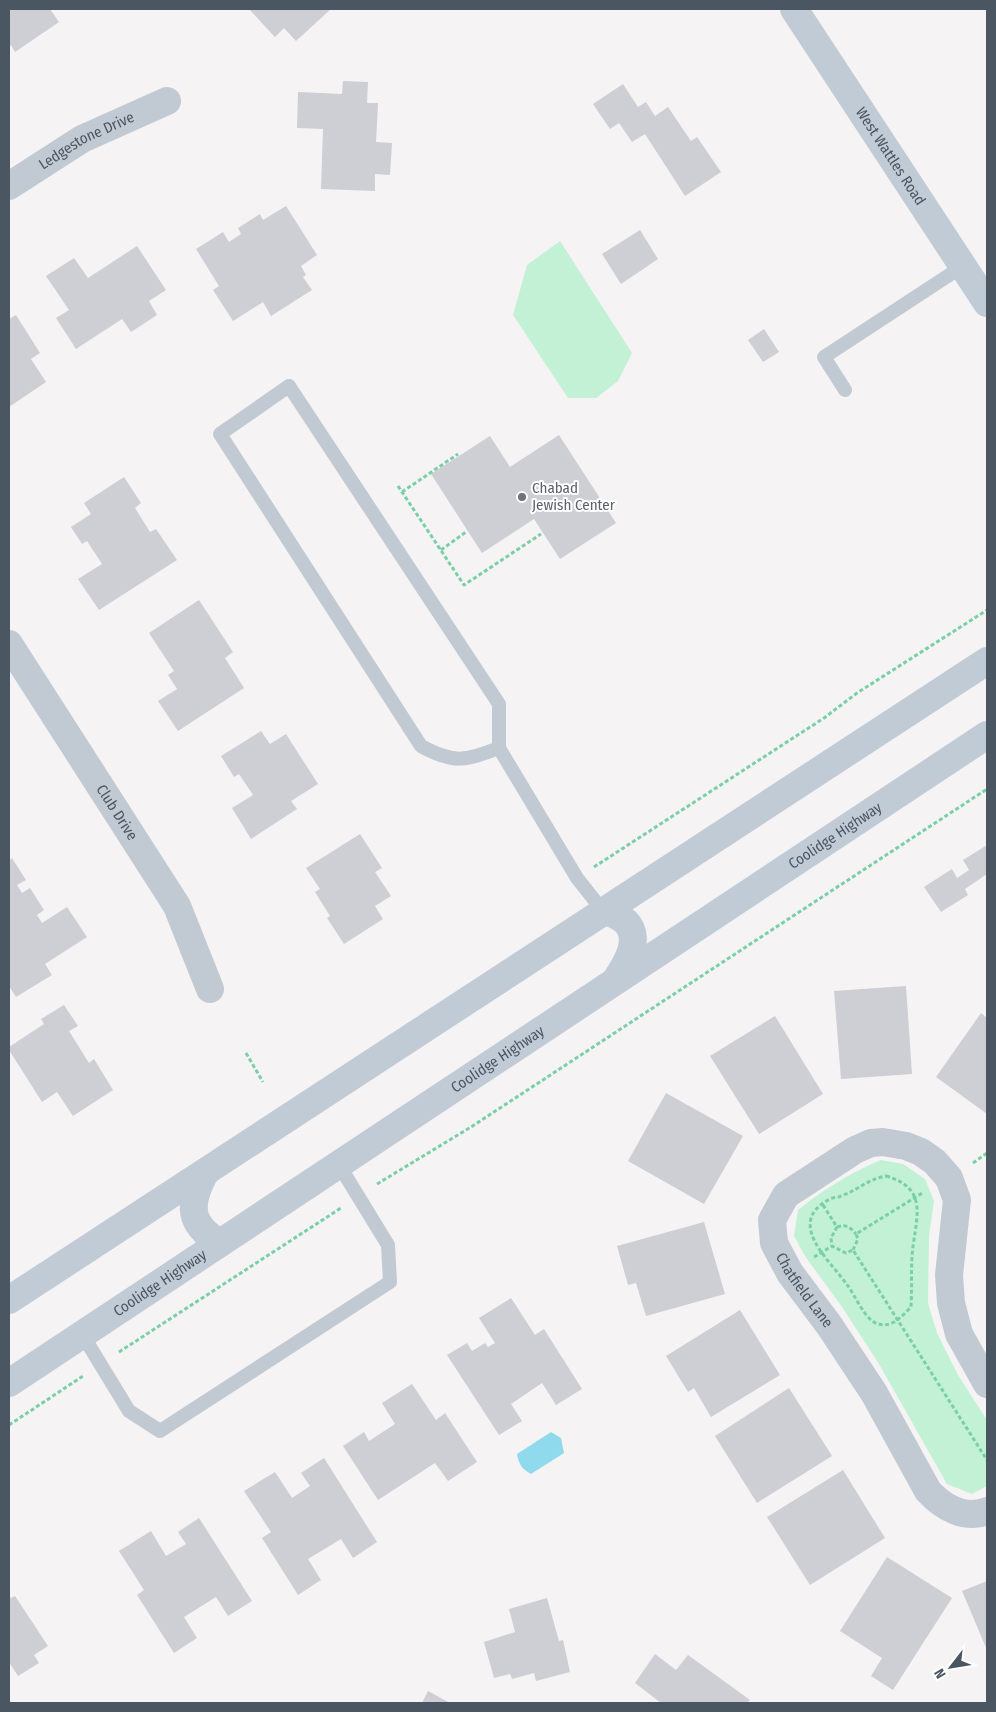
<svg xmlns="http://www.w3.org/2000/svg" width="996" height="1712" font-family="'Fira Sans Condensed',sans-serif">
<rect width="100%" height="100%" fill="#f5f3f3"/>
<!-- green -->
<path fill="#c3f1d5" d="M 560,241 L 632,353 L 618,381 L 596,398 L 568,398 L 513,315 L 527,265 Z
M 881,1160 L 903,1164 L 925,1179 L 934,1201 L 929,1236 L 928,1303 L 937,1333 L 958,1375 L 987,1420 L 987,1486 L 972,1494 L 947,1484 L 879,1364 L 842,1307 L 805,1256 L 794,1236 L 798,1210 C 824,1189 850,1173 881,1160 Z"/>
<!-- water -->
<path fill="#90daee" d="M 551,1432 L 561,1438 L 564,1453 L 531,1474 C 522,1469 519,1465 517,1454 Z"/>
<!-- building -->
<path fill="#cdcfd5" d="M 9,9 L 50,9 L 59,22 L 15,52 L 11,45 L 9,47 Z
M 249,9 L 331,9 L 296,41 L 284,28 L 275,37 Z
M 343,81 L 368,82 L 367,103 L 378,103 L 376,142 L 392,143 L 390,175 L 375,174 L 375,191 L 321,189 L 323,129 L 297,128 L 298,92 L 342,94 Z
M 623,84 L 638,107 L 646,102 L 655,116 L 668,107 L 691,141 L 697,137 L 721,172 L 685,196 L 645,134 L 632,142 L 619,123 L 610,129 L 593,104 Z
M 286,206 L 317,255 L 301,266 L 306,275 L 303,277 L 312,290 L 271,316 L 263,302 L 233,321 L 213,290 L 219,286 L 196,249 L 223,232 L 229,242 L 241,234 L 238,228 L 260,214 L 263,220 Z
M 640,230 L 658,259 L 621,284 L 602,254 Z
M 137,246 L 166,290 L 149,301 L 157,315 L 131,332 L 122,319 L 76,349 L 56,318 L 69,310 L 46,276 L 74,258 L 88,278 Z
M 16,315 L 40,353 L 31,359 L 46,382 L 9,407 L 9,319 Z
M 764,329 L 779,352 L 763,362 L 748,340 Z
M 559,435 L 616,523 L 560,559 L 534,519 L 482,553 L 431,474 L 490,436 L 510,467 Z
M 124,477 L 141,503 L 135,508 L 150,532 L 156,529 L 177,560 L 99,610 L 78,579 L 102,564 L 87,541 L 82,544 L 71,527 L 91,514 L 84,503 Z
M 199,600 L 233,652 L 225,658 L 244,688 L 178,731 L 158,701 L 177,689 L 168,675 L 174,671 L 149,633 Z
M 261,731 L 270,744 L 286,734 L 318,784 L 291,801 L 297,809 L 251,839 L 232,808 L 253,795 L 239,774 L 234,777 L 221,756 Z
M 360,834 L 382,868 L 375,872 L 391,896 L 375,906 L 383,919 L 344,944 L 327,918 L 330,916 L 315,892 L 320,889 L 306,868 Z
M 987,845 L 987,874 L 965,889 L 968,895 L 941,912 L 924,887 L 952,869 L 957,878 L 969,870 L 963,860 Z
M 12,858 L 26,880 L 17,885 L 22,893 L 30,888 L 44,910 L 37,915 L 42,923 L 67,907 L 87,937 L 45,964 L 52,975 L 16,997 L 9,986 L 9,861 Z
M 906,986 L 912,1074 L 841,1079 L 834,991 Z
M 64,1005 L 78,1026 L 69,1031 L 89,1063 L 94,1059 L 113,1090 L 73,1116 L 57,1092 L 42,1102 L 9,1050 L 9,1047 L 44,1024 L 41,1019 Z
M 981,1013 L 987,1018 L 987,1114 L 936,1077 Z
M 775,1016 L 823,1094 L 759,1134 L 710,1056 Z
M 666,1093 L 743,1136 L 704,1204 L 628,1161 Z
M 704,1222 L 725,1294 L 646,1316 L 636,1283 L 628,1285 L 617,1246 Z
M 511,1298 L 535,1335 L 544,1329 L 582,1389 L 556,1405 L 542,1383 L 511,1404 L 522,1421 L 499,1435 L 447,1355 L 467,1343 L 472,1351 L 485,1343 L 488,1347 L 495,1343 L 479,1318 Z
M 740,1310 L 780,1375 L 711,1417 L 694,1388 L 688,1392 L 666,1356 Z
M 412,1384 L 436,1420 L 445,1413 L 477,1462 L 448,1481 L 435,1463 L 378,1500 L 343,1446 L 364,1432 L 369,1441 L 395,1424 L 382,1403 Z
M 789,1388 L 832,1456 L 757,1503 L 715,1436 Z
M 324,1458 L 377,1542 L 353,1558 L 341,1539 L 308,1559 L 321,1580 L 298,1595 L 262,1538 L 271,1532 L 244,1491 L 275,1472 L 292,1498 L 310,1486 L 301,1473 Z
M 843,1470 L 885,1538 L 810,1585 L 767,1517 Z
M 199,1518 L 252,1601 L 228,1616 L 216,1597 L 184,1617 L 197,1638 L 174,1653 L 137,1595 L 144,1590 L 119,1551 L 151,1531 L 166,1556 L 186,1544 L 178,1532 Z
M 887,1557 L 952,1598 L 893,1690 L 871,1676 L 882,1658 L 840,1631 Z
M 987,1581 L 987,1650 L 962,1591 Z
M 9,1595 L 11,1598 L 15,1596 L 48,1646 L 34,1655 L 39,1663 L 18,1676 L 9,1662 Z
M 547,1598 L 559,1641 L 563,1640 L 570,1672 L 536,1681 L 534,1673 L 512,1679 L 510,1674 L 494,1678 L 484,1642 L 515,1632 L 509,1609 Z
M 655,1654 L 676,1670 L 688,1655 L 750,1700 L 747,1703 L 661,1703 L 635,1683 Z
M 428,1691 L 450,1703 L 422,1703 Z"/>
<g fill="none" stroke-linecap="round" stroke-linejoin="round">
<!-- path -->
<path stroke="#7ad0a6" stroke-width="3" stroke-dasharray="4 2.5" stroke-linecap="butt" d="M 398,486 L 464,585 L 541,534
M 402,492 L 458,454
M 441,550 L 466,532
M 594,867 L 824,718 L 857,693 L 987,610
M 246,1053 L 263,1082
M 973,1163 L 987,1153
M 886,1176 C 932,1189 914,1222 912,1257 C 911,1273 912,1290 911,1307 C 902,1316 893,1328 878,1324 C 865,1320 856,1297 848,1286 C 830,1260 784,1223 830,1199 C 833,1197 838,1198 841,1196 C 858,1190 868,1179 886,1176 Z
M 377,1184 L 471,1127 L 987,789
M 823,1205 L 837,1227 L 831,1238 L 832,1246 L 846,1253 L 853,1250 L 987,1460
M 837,1227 C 846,1224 850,1227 856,1234
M 853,1250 L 858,1239 L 856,1234 L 924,1192
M 814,1257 L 832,1246
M 119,1352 L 341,1208
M 9,1425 L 83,1376"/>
<!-- lane -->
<path stroke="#c1cad2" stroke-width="14" d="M 845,390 L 824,357 L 963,266
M 499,748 C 464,761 454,764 421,746 L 220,434 L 289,386 L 499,704 L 499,748 L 577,878 L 603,911
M 82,1334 L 129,1411 L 160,1431 L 390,1282 L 388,1245 L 339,1165"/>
<!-- street -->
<g stroke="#c1cad2" stroke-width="28">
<path id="s1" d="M 9,186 L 82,139 L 167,101"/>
<path id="s2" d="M 9,644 L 177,906 L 210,989"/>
<path id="s3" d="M 987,1384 L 959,1334 L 951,1303 L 949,1275 L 957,1200 L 949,1178 L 935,1162 L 921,1152 L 906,1146 L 883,1142 L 871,1143 L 855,1150 L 786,1195 L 772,1220 L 774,1243 L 790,1273 L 829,1325 L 874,1393 L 928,1491 C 943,1507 964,1520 987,1511"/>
</g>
<!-- secondary -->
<g stroke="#c1cbd6" stroke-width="28">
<path id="s4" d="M 794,9 L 987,303"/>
<path d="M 603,911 C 645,921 636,950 617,978"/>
<path d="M 205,1173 C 188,1204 188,1224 220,1243"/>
<path d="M 9,1300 L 987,661"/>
<path id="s5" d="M 9,1383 L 987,735"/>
</g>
</g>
<!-- markers -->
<circle fill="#6b7280" stroke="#fff" stroke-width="2" cx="522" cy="497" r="5"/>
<g text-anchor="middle" stroke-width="4" stroke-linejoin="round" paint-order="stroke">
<!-- street labels -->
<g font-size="15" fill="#4a5661" stroke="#fff">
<text dy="5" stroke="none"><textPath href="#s1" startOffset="90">Ledgestone Drive</textPath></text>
<text dy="5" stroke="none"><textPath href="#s4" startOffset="176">West Wattles Road</textPath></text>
<text dy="5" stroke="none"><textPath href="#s2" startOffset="200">Club Drive</textPath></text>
<text dy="5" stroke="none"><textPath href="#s5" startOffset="991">Coolidge Highway</textPath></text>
<text dy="5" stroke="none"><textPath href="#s5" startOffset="586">Coolidge Highway</textPath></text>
<text dy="5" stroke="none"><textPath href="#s5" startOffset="181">Coolidge Highway</textPath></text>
<text dy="5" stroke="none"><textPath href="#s3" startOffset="514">Chatfield Lane</textPath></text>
</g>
<!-- worship labels -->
<g font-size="15" fill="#5b616d" stroke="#fff" text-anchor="start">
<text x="532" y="493">Chabad<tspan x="532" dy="17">Jewish Center</tspan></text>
</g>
</g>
<!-- border -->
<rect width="996" height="1712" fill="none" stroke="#4a5661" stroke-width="20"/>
<!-- north arrow -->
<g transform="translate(951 1667) rotate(239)" stroke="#ffffff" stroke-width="4" paint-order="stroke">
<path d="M0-4L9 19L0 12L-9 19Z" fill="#4a5661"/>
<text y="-8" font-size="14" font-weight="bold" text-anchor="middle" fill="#4a5661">N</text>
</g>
</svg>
